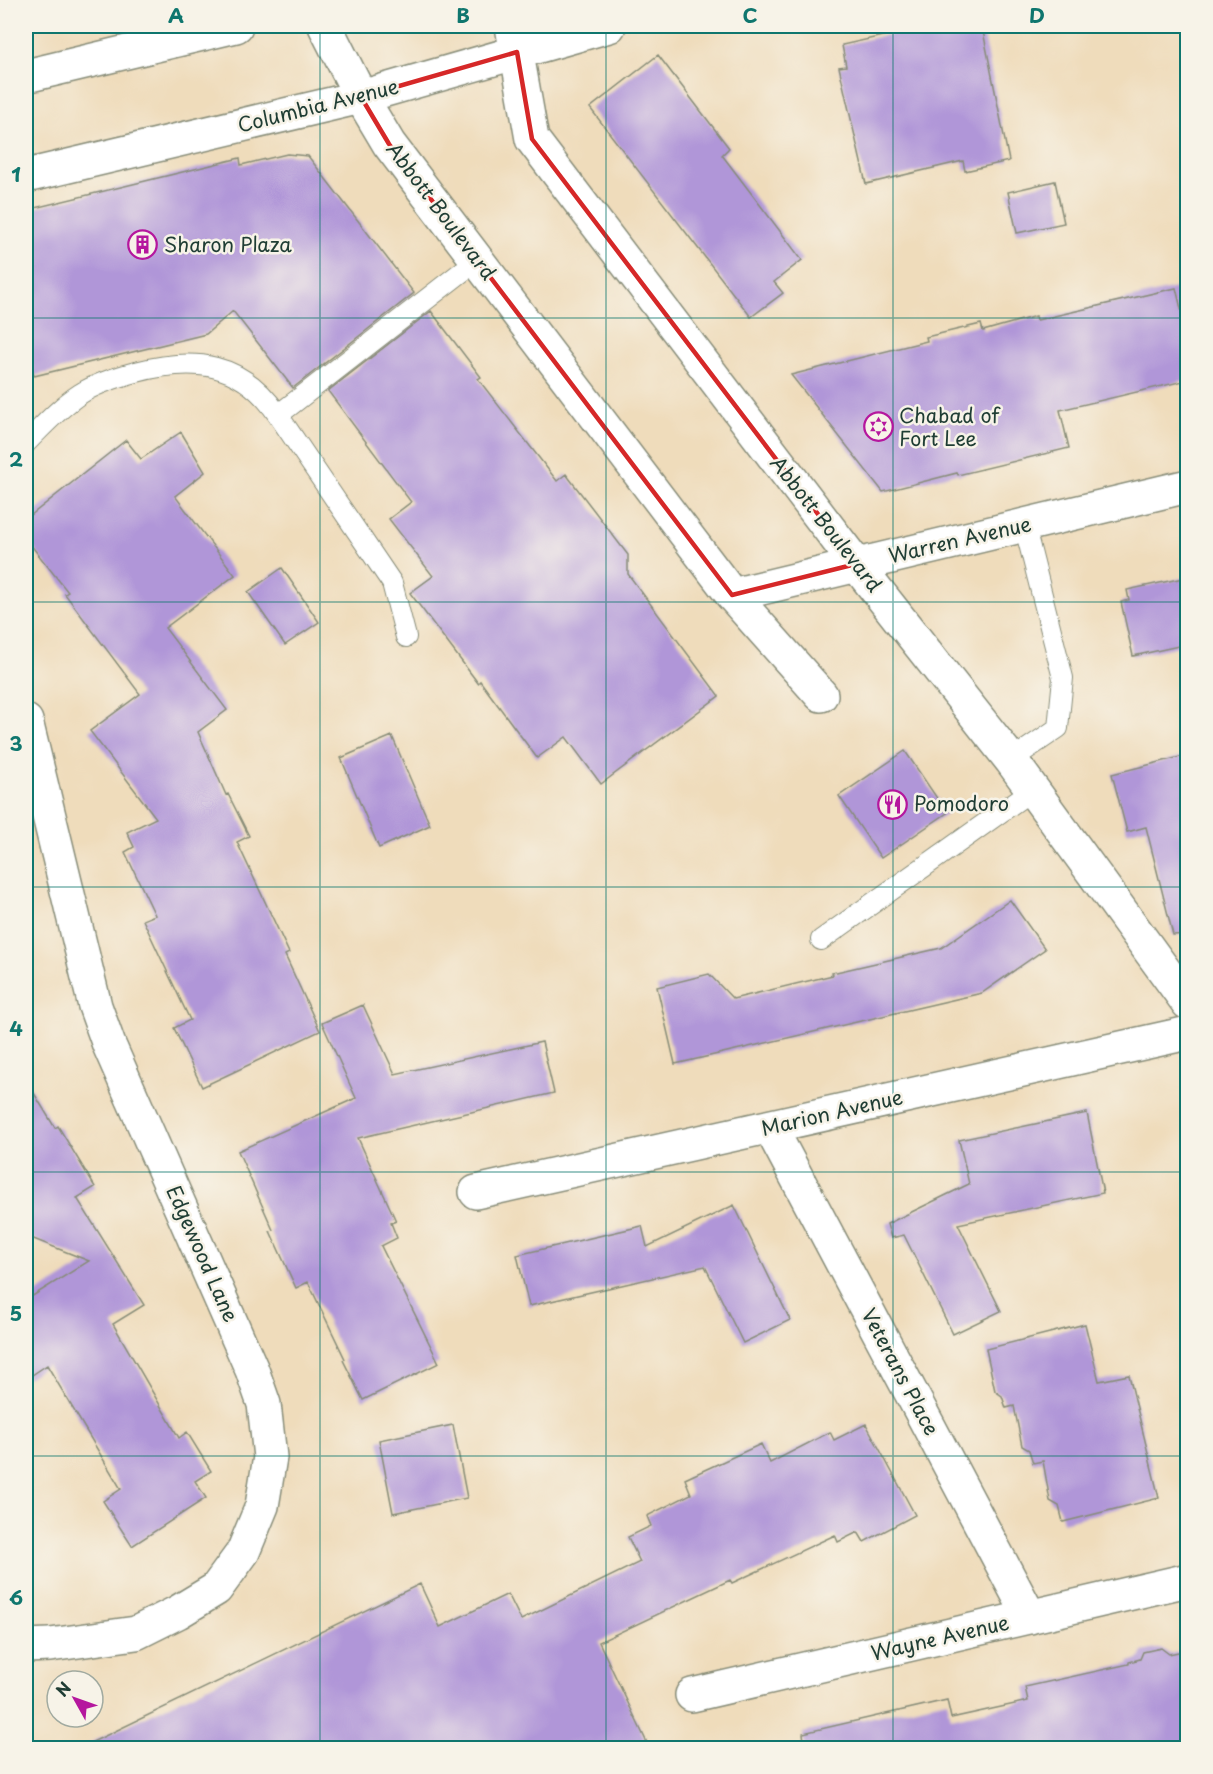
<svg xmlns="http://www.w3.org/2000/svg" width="1213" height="1774" font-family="'Playpen Sans',sans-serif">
<rect width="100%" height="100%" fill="#f7f3e8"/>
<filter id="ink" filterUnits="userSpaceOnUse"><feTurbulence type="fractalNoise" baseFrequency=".0167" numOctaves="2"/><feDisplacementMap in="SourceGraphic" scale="12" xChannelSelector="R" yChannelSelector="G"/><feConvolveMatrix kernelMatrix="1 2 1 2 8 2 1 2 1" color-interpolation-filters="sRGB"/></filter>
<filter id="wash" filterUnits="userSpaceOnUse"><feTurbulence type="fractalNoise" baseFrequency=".008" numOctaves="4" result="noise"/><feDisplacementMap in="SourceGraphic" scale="24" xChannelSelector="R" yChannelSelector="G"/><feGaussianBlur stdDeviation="1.35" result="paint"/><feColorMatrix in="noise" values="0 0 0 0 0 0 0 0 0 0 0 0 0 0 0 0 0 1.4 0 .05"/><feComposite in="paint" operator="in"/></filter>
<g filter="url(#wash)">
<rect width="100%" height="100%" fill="#efdcbb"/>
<g id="blocks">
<!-- building -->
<path fill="#b096d8" d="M 928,26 L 982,26 L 1009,161 L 965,171 L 963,161 L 866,184 L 839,67 L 846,66 L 842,45 Z
M 658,55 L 729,148 L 722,155 L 802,260 L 774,282 L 783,293 L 751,317 L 590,108 Z
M 287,154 L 308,156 L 414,293 L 293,388 L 233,311 L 206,334 L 34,376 L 26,341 L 26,210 L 240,158 L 241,165 Z
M 1055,181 L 1064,223 L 1017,233 L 1008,192 Z
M 1176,288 L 1188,337 L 1188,380 L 1060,410 L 1069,448 L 958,475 L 957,473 L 883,492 L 791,375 L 927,341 L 926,337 L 981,324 L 983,331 L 1036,316 L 1037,320 Z
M 431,311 L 481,377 L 478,379 L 557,481 L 566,474 L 628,555 L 628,574 L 719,696 L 601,784 L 566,737 L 537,758 L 480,681 L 478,683 L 410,593 L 433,576 L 389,519 L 411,502 L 328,391 Z
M 181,432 L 205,472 L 175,496 L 235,575 L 165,628 L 227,710 L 198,732 L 226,795 L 228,794 L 249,836 L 237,842 L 289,953 L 285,955 L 320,1031 L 202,1087 L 174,1028 L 190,1020 L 143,920 L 155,915 L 125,852 L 134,847 L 127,832 L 156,818 L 90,731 L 140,694 L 65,594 L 68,592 L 26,539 L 26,519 L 126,440 L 141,459 Z
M 282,568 L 319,622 L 285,645 L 248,592 Z
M 1188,577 L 1188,644 L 1133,656 L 1121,602 L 1129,600 L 1127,590 Z
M 392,736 L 430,825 L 379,848 L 341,758 Z
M 905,751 L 947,813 L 881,858 L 839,796 Z
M 1188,755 L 1188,934 L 1173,935 L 1146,827 L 1127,832 L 1112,774 Z
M 1010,900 L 1045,949 L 982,993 L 675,1064 L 657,987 L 709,974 L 733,999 L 833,975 L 832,973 L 941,948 Z
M 363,1005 L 395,1074 L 542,1042 L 554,1093 L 358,1138 L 396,1221 L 391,1223 L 397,1238 L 381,1246 L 439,1363 L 363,1400 L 343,1360 L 345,1359 L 308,1282 L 296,1288 L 270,1231 L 273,1230 L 238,1151 L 356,1098 L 322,1023 Z
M 26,1080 L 55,1128 L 58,1126 L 95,1187 L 77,1198 L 144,1305 L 113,1324 L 179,1438 L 187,1432 L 211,1471 L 195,1481 L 206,1498 L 132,1546 L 103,1501 L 121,1489 L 47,1365 L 26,1379 L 26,1300 L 89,1261 L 26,1236 Z
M 1087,1113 L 1103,1193 L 958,1224 L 1001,1311 L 953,1334 L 904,1235 L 891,1238 L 887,1224 L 969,1184 L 959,1140 Z
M 734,1205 L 790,1320 L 743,1343 L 705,1266 L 529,1306 L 517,1255 L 642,1226 L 647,1247 Z
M 1085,1324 L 1099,1381 L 1129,1375 L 1159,1498 L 1063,1522 L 1059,1506 L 1050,1501 L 1043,1461 L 1033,1463 L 1029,1450 L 1022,1446 L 1014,1406 L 1006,1408 L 1002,1396 L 995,1391 L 986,1349 Z
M 866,1424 L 915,1515 L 864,1542 L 858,1532 L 838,1542 L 835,1535 L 732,1583 L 730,1580 L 599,1642 L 650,1749 L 78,1749 L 420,1584 L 440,1627 L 508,1594 L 521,1620 L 640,1562 L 628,1537 L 651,1526 L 647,1516 L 691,1494 L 685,1479 L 761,1444 L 770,1463 L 830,1432 L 834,1440 Z
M 453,1425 L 467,1498 L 393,1513 L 379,1440 Z
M 1161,1648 L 1169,1654 L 1188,1650 L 1188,1749 L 805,1749 L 803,1733 L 947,1700 L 951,1718 L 1028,1701 L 1025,1687 L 1129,1664 L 1129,1662 L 1140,1659 L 1143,1652 Z"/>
</g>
</g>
<g filter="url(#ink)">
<use href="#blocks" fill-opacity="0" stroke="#878c78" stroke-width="1.5"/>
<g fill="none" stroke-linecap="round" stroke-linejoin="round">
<defs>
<path id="service" d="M 278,415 L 477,260
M 26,443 C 43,426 60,407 80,394 C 97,383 117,377 136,372 C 194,357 242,361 278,415 L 392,583 L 406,637
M 1011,760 L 1058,728 L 1063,678 L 1024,524
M 821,940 L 1032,790"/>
<path id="minor" d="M 325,26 L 361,97 L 389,144 L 732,595 L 821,695
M 512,26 L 532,139 L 856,564 L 1011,760 L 1188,1003
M 732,595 L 1188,486
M 26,721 L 95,1006 L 109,1045 L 252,1370 L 264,1404 L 270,1457 L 262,1506 L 243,1552 L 216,1589 L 178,1612 L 136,1633 L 50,1645 L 26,1646
M 770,1127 L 1030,1617
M 476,1192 L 1188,1033
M 692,1695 L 1188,1580"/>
<path id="tertiary" d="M 26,76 L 236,26
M 26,176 L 361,97 L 609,26"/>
</defs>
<!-- service casing -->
<use href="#service" stroke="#878c78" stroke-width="22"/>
<!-- minor casing -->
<use href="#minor" stroke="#878c78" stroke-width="36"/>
<!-- tertiary casing -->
<use href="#tertiary" stroke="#878c78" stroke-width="36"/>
<!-- service -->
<use href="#service" stroke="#fff" stroke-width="20"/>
<!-- minor -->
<use href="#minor" stroke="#fff" stroke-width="33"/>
<!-- tertiary -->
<use href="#tertiary" stroke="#fff" stroke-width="33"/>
</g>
</g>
<!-- marked area -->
<path fill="none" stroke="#d62828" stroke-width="4.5" stroke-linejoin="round" d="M 517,52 L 532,139 L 856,564 L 732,595 L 389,144 L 361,97 Z"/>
<!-- grid -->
<path fill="none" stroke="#0f766e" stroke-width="1.5" stroke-opacity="0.55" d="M 320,26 L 320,1748M 606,26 L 606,1748M 893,26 L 893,1748M 26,318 L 1188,318M 26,602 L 1188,602M 26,887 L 1188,887M 26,1172 L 1188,1172M 26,1456 L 1188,1456"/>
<!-- icons -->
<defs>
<symbol id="building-ring" viewBox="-11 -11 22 22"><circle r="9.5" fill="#f7f3e8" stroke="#b5179e" stroke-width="1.5"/><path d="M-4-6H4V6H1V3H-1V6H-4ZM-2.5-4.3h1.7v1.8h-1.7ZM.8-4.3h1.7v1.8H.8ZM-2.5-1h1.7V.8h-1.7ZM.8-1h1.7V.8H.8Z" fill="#b5179e"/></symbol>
<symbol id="synagogue-ring" viewBox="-11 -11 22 22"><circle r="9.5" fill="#f7f3e8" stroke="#b5179e" stroke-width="1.5"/><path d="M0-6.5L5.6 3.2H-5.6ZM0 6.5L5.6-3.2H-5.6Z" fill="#b5179e"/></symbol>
<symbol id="restaurant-ring" viewBox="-11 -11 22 22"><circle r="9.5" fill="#f7f3e8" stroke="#b5179e" stroke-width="1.5"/><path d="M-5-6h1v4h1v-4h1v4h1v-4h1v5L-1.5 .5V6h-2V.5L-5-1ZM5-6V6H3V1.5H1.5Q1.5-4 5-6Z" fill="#b5179e"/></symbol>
</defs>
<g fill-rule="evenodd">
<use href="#building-ring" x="126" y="228" width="33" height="33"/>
<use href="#synagogue-ring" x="862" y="410" width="33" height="33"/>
<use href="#restaurant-ring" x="876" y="788" width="33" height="33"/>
</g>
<g text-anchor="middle" stroke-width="5" stroke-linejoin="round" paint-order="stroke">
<!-- street labels -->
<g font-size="20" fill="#1f3d34" stroke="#f7f3e8">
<text transform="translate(318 106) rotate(-14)" y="7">Columbia Avenue</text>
<text transform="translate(441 211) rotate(53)" y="7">Abbott Boulevard</text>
<text transform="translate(826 524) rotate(52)" y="7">Abbott Boulevard</text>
<text transform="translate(960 540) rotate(-13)" y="7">Warren Avenue</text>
<text transform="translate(832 1113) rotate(-13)" y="7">Marion Avenue</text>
<text transform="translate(202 1254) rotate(66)" y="7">Edgewood Lane</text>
<text transform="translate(900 1372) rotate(62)" y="7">Veterans Place</text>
<text transform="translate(940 1638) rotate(-13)" y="7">Wayne Avenue</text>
</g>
<!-- poi labels -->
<g font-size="20" fill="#1f3d34" stroke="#f7f3e8" text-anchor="start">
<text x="164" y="252">Sharon Plaza</text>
<text x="899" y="423">Chabad of<tspan x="899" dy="23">Fort Lee</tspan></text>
<text x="914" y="811">Pomodoro</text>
</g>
</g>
<!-- margin -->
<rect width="1213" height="1774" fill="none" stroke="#f7f3e8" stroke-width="66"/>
<!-- north arrow -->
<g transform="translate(75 1699) rotate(310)"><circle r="28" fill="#f7f3e8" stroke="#a1aaa0" stroke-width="1.5"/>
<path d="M0-4.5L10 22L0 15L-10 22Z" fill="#b5179e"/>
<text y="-9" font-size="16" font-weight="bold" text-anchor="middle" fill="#1f3d34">N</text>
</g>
<rect x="33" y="33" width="1147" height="1708" fill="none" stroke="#0f766e" stroke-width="2"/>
<g font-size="20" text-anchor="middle" font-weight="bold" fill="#0f766e">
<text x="176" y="23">A</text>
<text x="463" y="23">B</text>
<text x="750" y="23">C</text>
<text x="1037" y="23">D</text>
<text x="16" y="182">1</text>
<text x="16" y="467">2</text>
<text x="16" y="751">3</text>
<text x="16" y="1036">4</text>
<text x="16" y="1321">5</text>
<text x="16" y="1605">6</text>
</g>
</svg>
